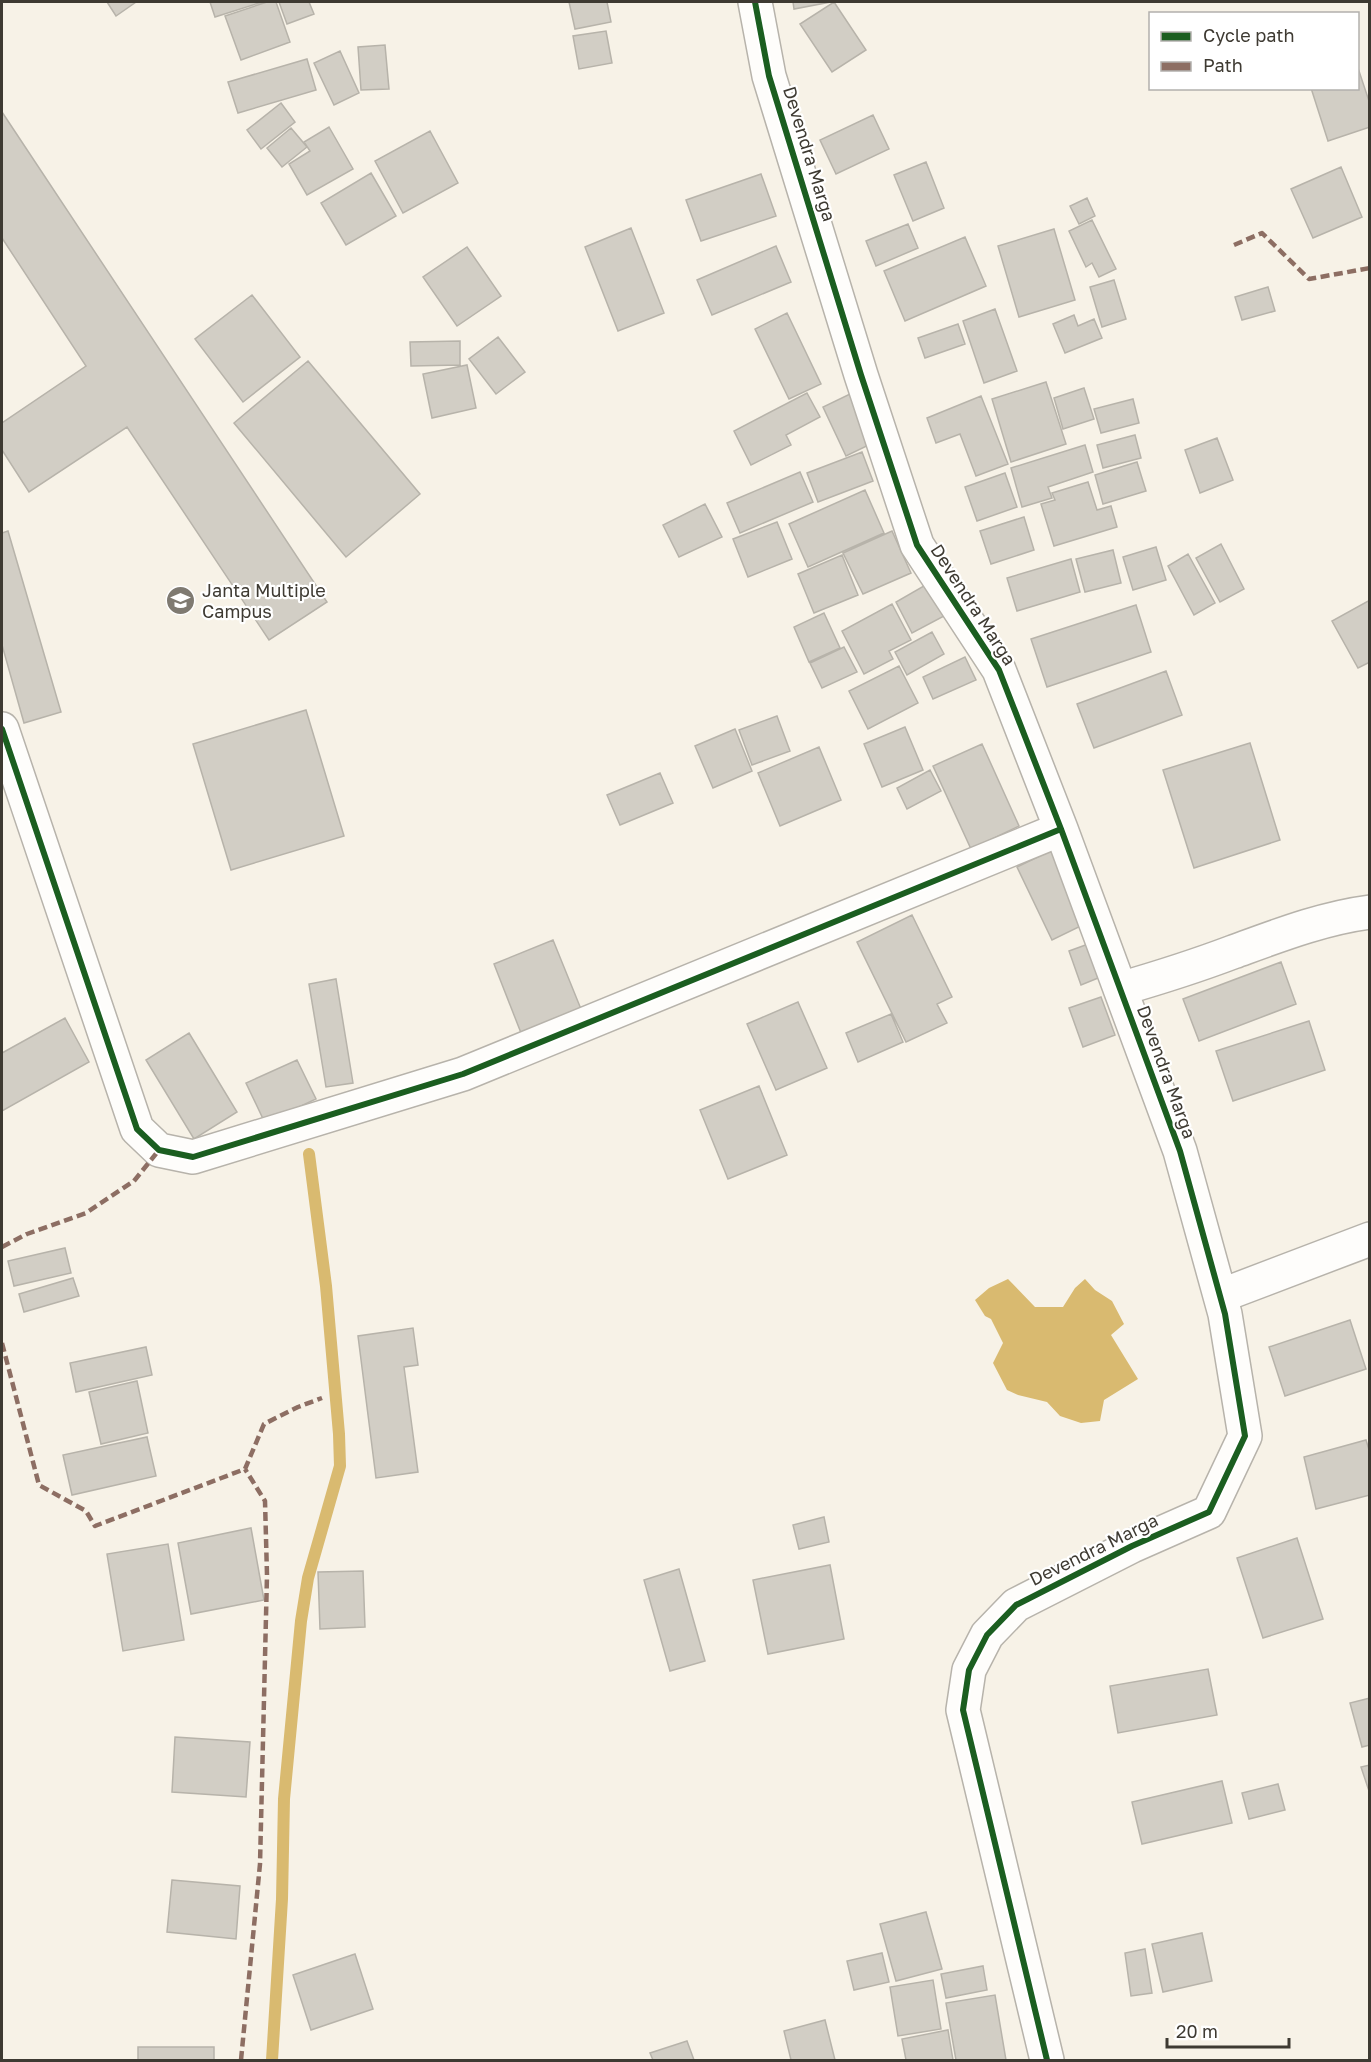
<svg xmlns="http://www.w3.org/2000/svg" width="1371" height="2062" font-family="'Golos Text',sans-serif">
<rect width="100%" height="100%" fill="#f7f2e7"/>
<!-- water -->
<path fill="#d9ba70" d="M 1008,1279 L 1035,1307 L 1063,1307 L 1075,1288 L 1085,1279 L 1095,1290 L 1112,1301 L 1124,1324 L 1111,1335 L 1138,1379 L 1104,1400 L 1100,1421 L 1081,1423 L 1060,1416 L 1047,1402 L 1018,1395 L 1007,1390 L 993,1363 L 1003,1343 L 991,1319 L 985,1316 L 975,1300 L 989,1288 Z"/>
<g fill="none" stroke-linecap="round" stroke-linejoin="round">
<!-- stream -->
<path stroke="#d9ba70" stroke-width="12" d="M 272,2060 L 282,1899 L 284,1799 L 301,1621 L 308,1578 L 340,1466 L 339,1434 L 326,1286 L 309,1154"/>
</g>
<!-- building -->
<path fill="#d2cec5" stroke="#b7b3aa" stroke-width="1.5" d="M 107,2 L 136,2 L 116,16 Z
M 210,2 L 262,2 L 215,17 Z
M 267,2 L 276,2 L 290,42 L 241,60 L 225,16 Z
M 279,2 L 309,2 L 314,14 L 287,24 Z
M 569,2 L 607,2 L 611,22 L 575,29 Z
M 793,2 L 831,2 L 794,9 Z
M 834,2 L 866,50 L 832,72 L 800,24 Z
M 606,31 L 612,63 L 579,69 L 573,36 Z
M 385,45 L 389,89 L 361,90 L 358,47 Z
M 340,51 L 359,93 L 334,105 L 314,63 Z
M 307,59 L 316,90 L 238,113 L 228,82 Z
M 1358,68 L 1370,104 L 1370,127 L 1328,141 L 1311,88 L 1358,88 Z
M 281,103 L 295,122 L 261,149 L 247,130 Z
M 2,112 L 327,602 L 269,640 L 127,427 L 29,492 L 2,450 L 2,423 L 86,366 L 2,238 Z
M 873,115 L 889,149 L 836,174 L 820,140 Z
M 329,127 L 353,169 L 307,195 L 289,164 L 310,151 L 304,142 Z
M 291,128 L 307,147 L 282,167 L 267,148 Z
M 430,131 L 458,183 L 403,213 L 375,161 Z
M 926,162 L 944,208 L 913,221 L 894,175 Z
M 1341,167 L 1362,217 L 1313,238 L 1291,189 Z
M 371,173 L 396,216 L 346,245 L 321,203 Z
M 761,174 L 776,216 L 701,241 L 686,200 Z
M 1087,198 L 1095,216 L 1079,224 L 1070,206 Z
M 1092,220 L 1116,269 L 1099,277 L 1092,263 L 1086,267 L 1069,231 Z
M 908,224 L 918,248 L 876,266 L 866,241 Z
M 631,228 L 664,313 L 618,331 L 585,247 Z
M 1054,229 L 1075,300 L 1019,317 L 998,246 Z
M 965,237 L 986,286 L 905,321 L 884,271 Z
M 776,246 L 791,282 L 712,315 L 697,280 Z
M 467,247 L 501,296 L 457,326 L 423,277 Z
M 1114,280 L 1126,319 L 1102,327 L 1090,287 Z
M 1268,287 L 1275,311 L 1242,320 L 1235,297 Z
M 252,295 L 300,357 L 243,402 L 195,339 Z
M 995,309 L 1017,371 L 984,383 L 963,321 Z
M 787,313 L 821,384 L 789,399 L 755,329 Z
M 1074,315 L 1078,326 L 1094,319 L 1102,338 L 1065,353 L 1053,324 Z
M 958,324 L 965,344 L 925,358 L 918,338 Z
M 498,337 L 525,372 L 496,394 L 469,359 Z
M 460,341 L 460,365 L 411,366 L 410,342 Z
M 308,361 L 420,494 L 346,557 L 234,423 Z
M 467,365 L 476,408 L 432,418 L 423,374 Z
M 1046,382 L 1066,444 L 1011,462 L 992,399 Z
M 1084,388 L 1094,419 L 1063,429 L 1054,398 Z
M 807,393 L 820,417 L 786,435 L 791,445 L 751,465 L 734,431 Z
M 850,394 L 873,443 L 846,456 L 823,407 Z
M 981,396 L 1008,464 L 976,476 L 960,434 L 936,443 L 927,418 Z
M 1133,399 L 1139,423 L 1101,433 L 1094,409 Z
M 1135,435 L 1141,458 L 1103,468 L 1097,445 Z
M 1217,438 L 1233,480 L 1200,493 L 1185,450 Z
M 1085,445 L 1093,472 L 1048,487 L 1052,498 L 1022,507 L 1011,468 Z
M 862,452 L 873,481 L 818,502 L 807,473 Z
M 1137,462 L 1146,491 L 1103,504 L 1095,475 Z
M 800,472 L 813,502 L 740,533 L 727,503 Z
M 1005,473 L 1017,507 L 977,521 L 965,487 Z
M 1088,482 L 1097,510 L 1111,506 L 1117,527 L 1054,546 L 1041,504 L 1055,500 L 1052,493 Z
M 865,490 L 884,533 L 808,567 L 789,524 Z
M 705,504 L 722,537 L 679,557 L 663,525 Z
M 1024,517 L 1034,550 L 991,564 L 980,531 Z
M 777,522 L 792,559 L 748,577 L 733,539 Z
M 8,531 L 61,712 L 24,723 L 2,645 L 2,533 Z
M 892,531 L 911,573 L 863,594 L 843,553 Z
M 1221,544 L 1244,589 L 1220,602 L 1196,558 Z
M 1156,547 L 1166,580 L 1133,590 L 1123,557 Z
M 1113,550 L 1121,583 L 1085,592 L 1076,559 Z
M 1188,554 L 1215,603 L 1194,615 L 1168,566 Z
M 842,555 L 858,595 L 814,613 L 798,574 Z
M 1071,559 L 1080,592 L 1017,611 L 1007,578 Z
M 929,583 L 946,615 L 912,633 L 896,602 Z
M 1370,600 L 1370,662 L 1358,668 L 1332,621 Z
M 892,604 L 911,640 L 889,651 L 893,659 L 864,674 L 842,631 Z
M 1136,605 L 1151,652 L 1047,687 L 1031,639 Z
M 824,613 L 840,648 L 809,662 L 794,627 Z
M 932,632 L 944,654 L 907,675 L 895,652 Z
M 844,647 L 857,672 L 822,688 L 810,663 Z
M 965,657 L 976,680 L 933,699 L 923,677 Z
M 899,666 L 918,703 L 868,729 L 849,691 Z
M 1166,671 L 1182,715 L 1094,748 L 1077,704 Z
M 306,710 L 344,836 L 231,870 L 193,744 Z
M 777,716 L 790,751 L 752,765 L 739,730 Z
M 905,727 L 923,770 L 882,787 L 864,744 Z
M 735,729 L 752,771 L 713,788 L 695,746 Z
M 1250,743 L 1280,840 L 1194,868 L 1163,770 Z
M 982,744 L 1019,826 L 971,849 L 933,766 Z
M 819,747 L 841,800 L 780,826 L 758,773 Z
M 930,770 L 941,791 L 907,809 L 897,788 Z
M 660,773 L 673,803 L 620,825 L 607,795 Z
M 1052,850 L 1087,923 L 1052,940 L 1017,867 Z
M 912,915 L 952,997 L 937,1004 L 947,1023 L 906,1042 L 857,942 Z
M 553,940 L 583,1014 L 523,1038 L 494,964 Z
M 1091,943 L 1103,976 L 1081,985 L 1069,951 Z
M 1281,962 L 1296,1004 L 1199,1041 L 1183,999 Z
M 336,979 L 353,1083 L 326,1087 L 309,984 Z
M 1101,997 L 1115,1035 L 1083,1047 L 1069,1008 Z
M 798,1002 L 827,1068 L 776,1090 L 747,1024 Z
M 891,1014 L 903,1042 L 858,1062 L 846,1033 Z
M 65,1018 L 89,1062 L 2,1111 L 2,1053 Z
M 1309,1021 L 1325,1070 L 1233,1101 L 1216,1051 Z
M 189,1033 L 237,1112 L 194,1139 L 146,1060 Z
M 297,1060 L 316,1099 L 265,1123 L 246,1083 Z
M 759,1086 L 787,1155 L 728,1179 L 700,1110 Z
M 65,1248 L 71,1273 L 14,1286 L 8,1261 Z
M 73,1278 L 79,1296 L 24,1312 L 19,1294 Z
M 1350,1320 L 1366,1369 L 1285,1396 L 1269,1347 Z
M 413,1328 L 418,1365 L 404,1367 L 418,1472 L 376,1478 L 358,1336 Z
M 146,1347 L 152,1375 L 76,1392 L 70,1363 Z
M 137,1381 L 148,1433 L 101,1444 L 89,1392 Z
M 147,1437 L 156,1476 L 72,1495 L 63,1455 Z
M 1366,1440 L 1370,1453 L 1370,1495 L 1316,1509 L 1304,1457 Z
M 824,1517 L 829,1542 L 799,1549 L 793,1525 Z
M 251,1528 L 264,1600 L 191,1614 L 178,1543 Z
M 1297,1538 L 1323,1619 L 1263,1638 L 1237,1558 Z
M 168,1544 L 184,1640 L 123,1651 L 107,1554 Z
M 830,1565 L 844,1639 L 768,1654 L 753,1580 Z
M 679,1569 L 705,1661 L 670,1671 L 644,1580 Z
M 363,1571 L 365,1627 L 320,1629 L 318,1572 Z
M 1208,1669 L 1217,1715 L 1118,1733 L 1110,1686 Z
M 1370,1698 L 1370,1745 L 1362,1747 L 1350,1703 Z
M 175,1737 L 250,1742 L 246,1797 L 172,1792 Z
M 1370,1765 L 1370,1794 L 1361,1767 Z
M 1222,1781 L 1232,1823 L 1142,1844 L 1132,1802 Z
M 1278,1784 L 1285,1810 L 1249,1819 L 1242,1793 Z
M 172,1880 L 240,1886 L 236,1939 L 167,1932 Z
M 926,1912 L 942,1969 L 896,1981 L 880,1924 Z
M 1202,1933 L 1212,1981 L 1163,1992 L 1152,1944 Z
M 1145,1949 L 1152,1993 L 1131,1996 L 1125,1953 Z
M 882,1953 L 889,1982 L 854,1990 L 847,1961 Z
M 355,1954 L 373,2009 L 311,2030 L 293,1975 Z
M 983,1966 L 987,1990 L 946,1998 L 941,1974 Z
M 933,1980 L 941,2029 L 898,2036 L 890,1987 Z
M 995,1995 L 1006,2060 L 956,2060 L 946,2003 Z
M 825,2020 L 835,2060 L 791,2060 L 784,2031 Z
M 948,2030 L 953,2060 L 906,2060 L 902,2039 Z
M 687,2041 L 694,2060 L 653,2060 L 650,2053 Z
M 138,2047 L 214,2047 L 214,2060 L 138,2060 Z"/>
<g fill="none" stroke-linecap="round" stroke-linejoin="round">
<defs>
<path id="minor" d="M 755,2 L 769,76 L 861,375 L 917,545 L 999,670 L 1061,829 L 1180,1151 L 1225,1314 L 1245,1436 L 1209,1512 L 1132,1546 L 1016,1605 L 987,1635 L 969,1670 L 963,1710 L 1047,2060
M 2,729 L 137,1129 L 159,1150 L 193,1157 L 463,1074 L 1061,829
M 1120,989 C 1158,978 1196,966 1233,952 C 1277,936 1323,918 1370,912
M 1220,1296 L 1370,1239"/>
</defs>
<!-- minor casing -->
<use href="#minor" stroke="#b7b3ab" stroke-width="36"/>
<!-- minor -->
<use href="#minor" stroke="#fefdfb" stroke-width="33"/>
<!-- quiet -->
<path stroke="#8d6e63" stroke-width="4.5" stroke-dasharray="9 4.5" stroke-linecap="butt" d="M 1234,245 L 1262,233 L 1309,279 L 1370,268
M 2,1247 L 27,1234 L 86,1213 L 134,1181 L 159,1150
M 2,1343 L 39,1485 L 86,1511 L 95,1526 L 245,1469 L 264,1424 L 298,1407 L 322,1398
M 241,2060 L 260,1864 L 267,1575 L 265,1501 L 245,1469"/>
<defs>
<path id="cycleway" d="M 755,2 L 769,76 L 861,375 L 917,545 L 999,670 L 1061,829 L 1180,1151 L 1225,1314 L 1245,1436 L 1209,1512 L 1132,1546 L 1016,1605 L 987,1635 L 969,1670 L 963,1710 L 1047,2060
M 2,729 L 137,1129 L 159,1150 L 193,1157 L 463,1074 L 1061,829"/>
</defs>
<!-- cycleway casing -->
<use href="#cycleway" stroke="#fff" stroke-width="10"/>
<!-- cycleway -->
<use href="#cycleway" stroke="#1b5e20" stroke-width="6"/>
</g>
<!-- icons -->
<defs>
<symbol id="university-disc" viewBox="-11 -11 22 22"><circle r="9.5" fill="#7f7a71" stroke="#fff"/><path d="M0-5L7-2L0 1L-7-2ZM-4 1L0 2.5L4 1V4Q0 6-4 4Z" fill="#fff"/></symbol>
</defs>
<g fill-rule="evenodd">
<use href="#university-disc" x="164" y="584" width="33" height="33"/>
</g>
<g text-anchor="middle" stroke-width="4.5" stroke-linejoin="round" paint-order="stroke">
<!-- street labels -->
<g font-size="18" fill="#3e3a32" stroke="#fff">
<text transform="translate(809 154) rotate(73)" y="6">Devendra Marga</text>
<text transform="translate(973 605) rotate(57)" y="6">Devendra Marga</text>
<text transform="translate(1166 1072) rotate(70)" y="6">Devendra Marga</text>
<text transform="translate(1094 1550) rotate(-26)" y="6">Devendra Marga</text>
</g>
<!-- poi labels -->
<g font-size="18" fill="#3e3a32" stroke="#fff" text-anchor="start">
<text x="202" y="597">Janta Multiple<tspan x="202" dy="21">Campus</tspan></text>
</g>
</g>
<!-- border -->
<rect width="1371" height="2062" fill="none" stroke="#3e3a32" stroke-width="6"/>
<!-- legend -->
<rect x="1149" y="12" width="210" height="78" fill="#ffffff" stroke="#b2b0ad" stroke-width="1.5"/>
<rect x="1161" y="32" width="30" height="9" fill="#1b5e20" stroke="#b2b0ad" stroke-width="1.5"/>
<text x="1203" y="42" font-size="18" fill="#3e3a32">Cycle path</text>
<rect x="1161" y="62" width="30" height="9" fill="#8d6e63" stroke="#b2b0ad" stroke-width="1.5"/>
<text x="1203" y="72" font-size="18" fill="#3e3a32">Path</text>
<!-- scale -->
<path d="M1167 2038v9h122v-9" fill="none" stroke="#3e3a32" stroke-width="3"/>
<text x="1176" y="2038" font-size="18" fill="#3e3a32" stroke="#ffffff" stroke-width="4.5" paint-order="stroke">20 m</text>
</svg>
